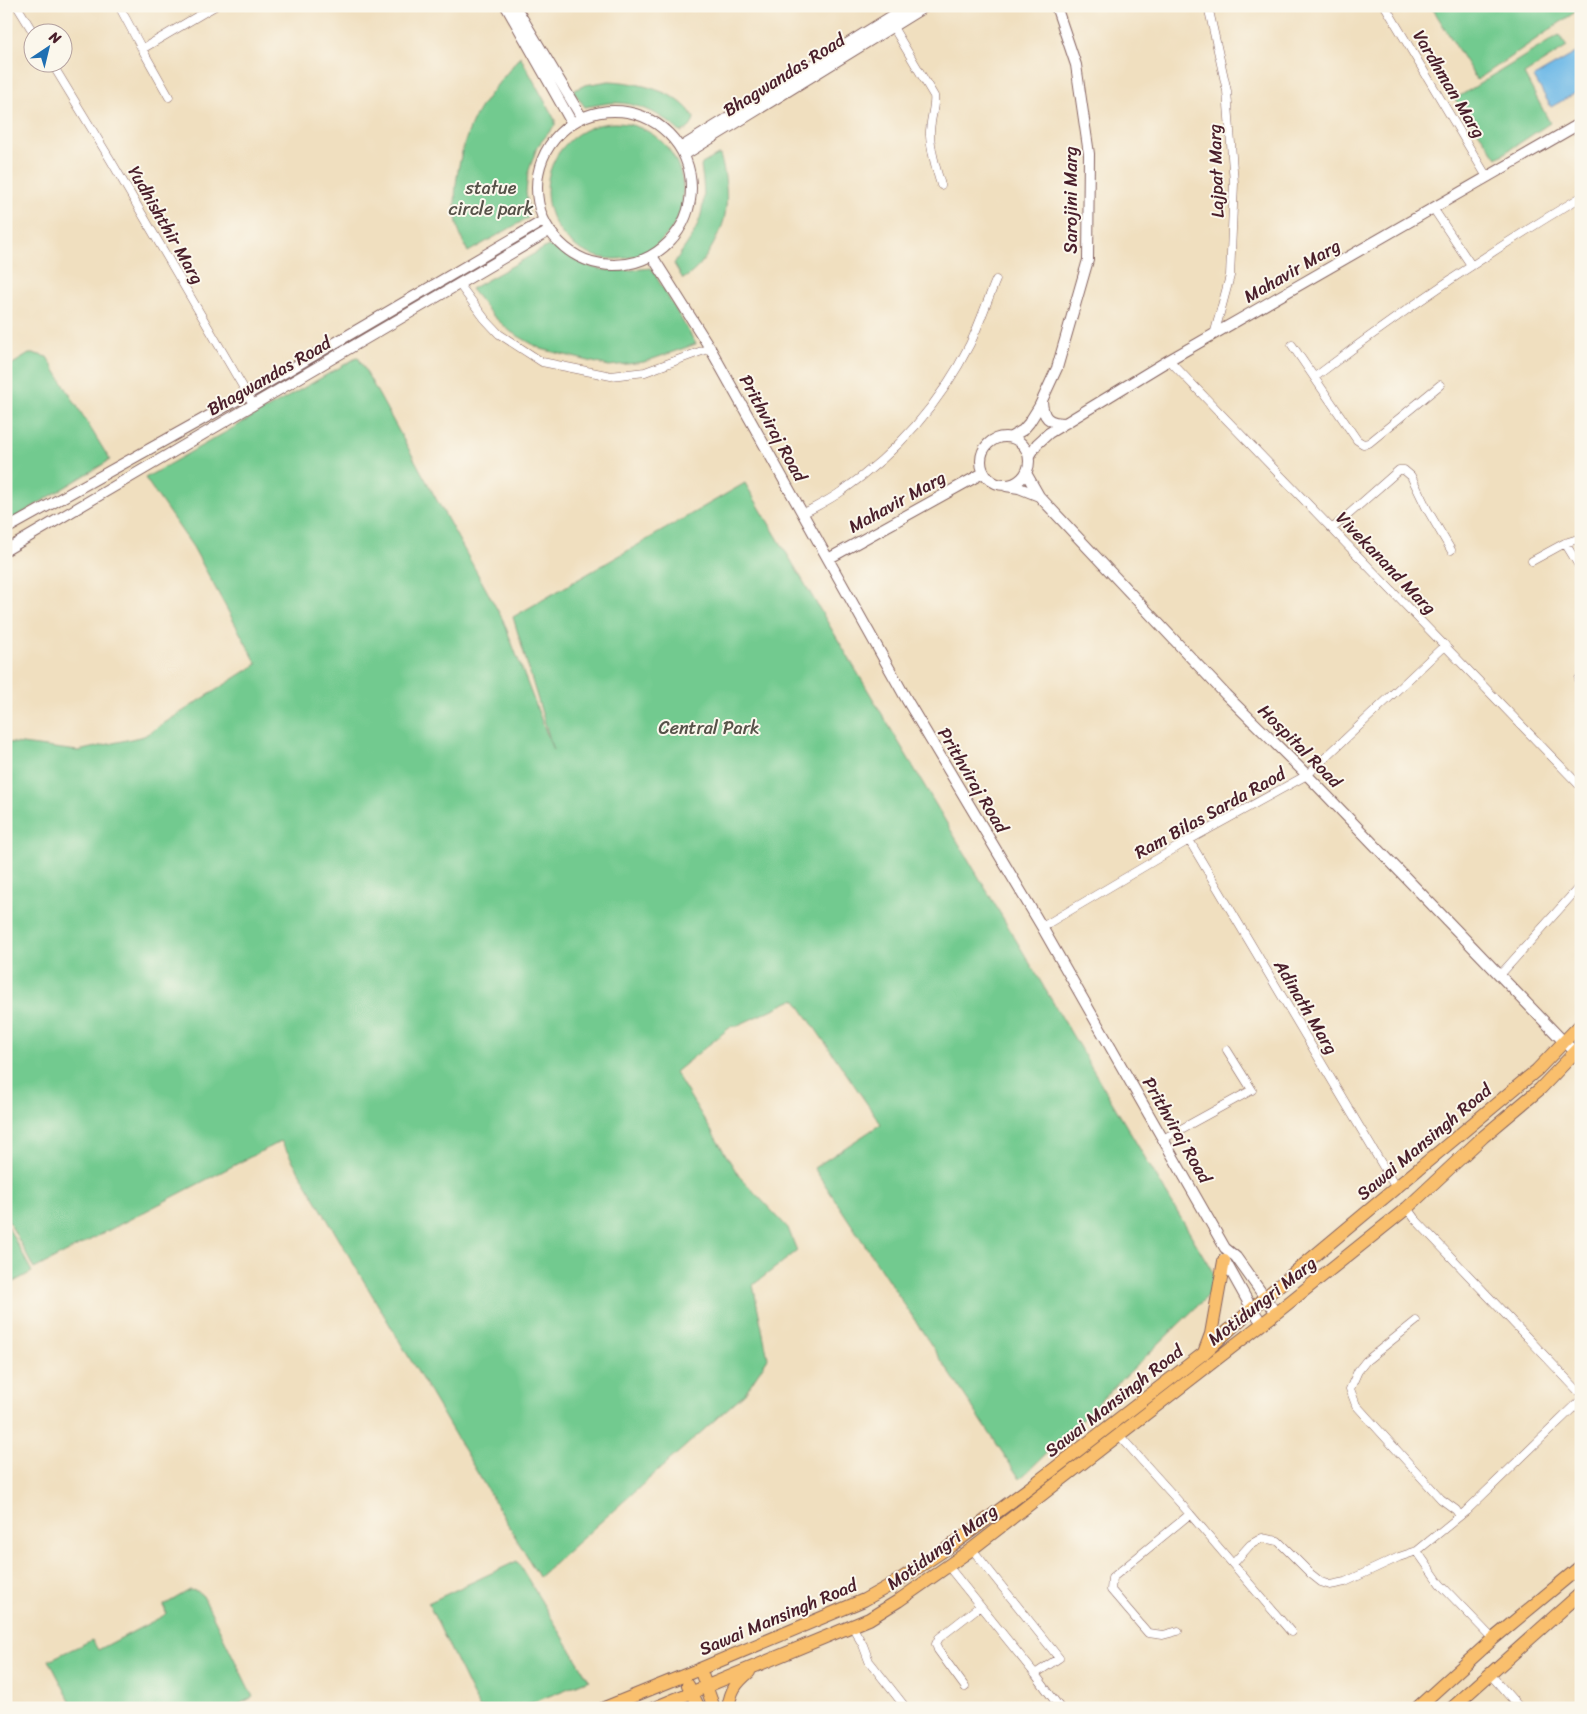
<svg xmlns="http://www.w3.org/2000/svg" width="1587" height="1714" font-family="Sriracha,sans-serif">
<rect width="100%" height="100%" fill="#fbf7ec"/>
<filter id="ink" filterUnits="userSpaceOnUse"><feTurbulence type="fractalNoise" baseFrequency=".02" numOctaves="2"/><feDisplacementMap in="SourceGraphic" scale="10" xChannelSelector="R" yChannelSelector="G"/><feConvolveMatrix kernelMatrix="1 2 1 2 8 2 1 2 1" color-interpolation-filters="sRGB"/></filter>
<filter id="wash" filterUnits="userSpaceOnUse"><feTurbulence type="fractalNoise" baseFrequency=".0096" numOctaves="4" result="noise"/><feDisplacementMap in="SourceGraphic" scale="20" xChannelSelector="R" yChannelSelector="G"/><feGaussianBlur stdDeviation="1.12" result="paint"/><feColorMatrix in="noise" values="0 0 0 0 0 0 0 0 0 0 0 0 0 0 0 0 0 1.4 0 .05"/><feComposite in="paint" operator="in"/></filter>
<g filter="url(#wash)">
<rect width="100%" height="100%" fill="#f0dfbf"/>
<!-- green -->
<path fill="#72ca8f" stroke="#5e745d" d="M 1431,6 L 1581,6 L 1581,8 L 1477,80 Z
M 1559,35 L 1567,47 L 1524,74 L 1550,123 L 1497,158 L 1455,99 Z
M 520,56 L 555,120 L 555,125 L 537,147 L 528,173 L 526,192 L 529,215 L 528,218 L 468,252 C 465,246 461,238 459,231 C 448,196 462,134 482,105 C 493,88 508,73 520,56 Z
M 609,81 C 635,82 681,91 694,118 C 692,126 689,130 680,132 C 662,114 636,101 609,103 C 601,104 593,106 585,107 L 573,91 L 585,85 Z
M547 191a68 68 0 1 1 136 0a68 68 0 1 1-136 0Z
M 718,155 L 720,155 C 726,175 729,199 724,220 C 722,228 717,237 713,245 C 705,259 697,271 683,279 L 674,264 C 678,256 684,249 689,241 C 705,216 706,195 701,167 L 702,164 Z
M 548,246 C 563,252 576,262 591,267 C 610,273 631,270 651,268 L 696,344 L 644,362 L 609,366 L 541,349 L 511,332 L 492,315 L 471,289 Z
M 29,354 L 36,354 L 47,357 L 110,460 L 6,523 L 6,368 Z
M 358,357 L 503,620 L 553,750 L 513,617 L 745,483 L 1220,1284 L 1020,1479 L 814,1168 L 881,1124 L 795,999 L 734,1027 L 733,1025 L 675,1072 L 739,1176 L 788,1228 L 797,1251 L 753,1285 L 768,1358 L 745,1393 L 539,1577 L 281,1141 L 34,1269 L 6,1216 L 6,742 L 78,751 L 144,736 L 257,664 L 193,547 L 145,478 Z
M 6,1223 L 32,1272 L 6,1286 Z
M 517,1561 L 589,1680 L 519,1708 L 479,1708 L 428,1603 Z
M 190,1590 L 197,1591 L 203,1596 L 253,1697 L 232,1708 L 74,1708 L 49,1660 L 92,1640 L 98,1650 L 163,1616 L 166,1613 L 164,1605 Z"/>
<!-- water -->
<path fill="#6eb9e7" stroke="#5c6c89" d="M 1581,50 L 1581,90 L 1551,107 L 1534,77 Z"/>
</g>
<g filter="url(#ink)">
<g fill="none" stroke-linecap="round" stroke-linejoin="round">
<defs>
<path id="minor" d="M 17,6 L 33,32
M 119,6 L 142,49 L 215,6
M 1208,6 L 1227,91 L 1234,183 L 1230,276 L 1214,335
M 1385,6 L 1487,177
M 893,27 L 934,96 C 936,104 929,124 930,135 C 931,152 936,169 941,185
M 142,49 L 169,97
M 51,62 L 110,159 L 253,404
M 1433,208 L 1471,265
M 459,284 L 485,319 L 499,334 L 542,362 L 611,376 L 645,372 L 710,348
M 1292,345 L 1357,440 L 1363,444 L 1369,443 L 1440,385
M 1169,360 L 1581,787
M 1315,377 C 1400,312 1489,252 1581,197
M 802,514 C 815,507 830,500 842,491 C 897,453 940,404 970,344 C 980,323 987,301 996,280
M 1332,529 L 1399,470 L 1404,470 L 1411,476 L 1427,509 L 1451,550
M 1565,543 L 1581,569
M 1532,561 L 1565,543 L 1581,538
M 1579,679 L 1581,677
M 1189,840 L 1396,1188
M 1042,927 L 1189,840 L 1307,775 L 1445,645
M 1500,975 L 1581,885
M 1163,1139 L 1252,1090 L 1227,1050
M 1407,1208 L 1415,1219 L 1581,1394
M 1416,1321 L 1366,1361 L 1358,1371 L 1350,1389 L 1356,1405 L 1441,1499 L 1456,1510 L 1460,1516
M 1119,1435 L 1190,1514 L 1291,1632
M 972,1549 L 1059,1658 L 1035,1674
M 1233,1564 L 1250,1545 L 1262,1538 L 1278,1541 L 1311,1574 L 1321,1582 L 1330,1585 L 1345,1582 L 1399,1557 L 1417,1551
M 948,1566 L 1035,1674 L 1060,1708
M 852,1626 L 863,1645 L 869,1661 L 906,1708
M 1178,1631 L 1163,1635 L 1148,1633 L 1111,1590 L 1112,1578 L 1190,1514
M 1493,1639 L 1440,1584 L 1417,1551 L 1466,1511 L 1581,1400
M 1490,1674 L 1520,1708
M 965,1687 L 938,1650 L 936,1644 L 939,1638 L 980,1606"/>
<path id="tertiary" d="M 506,6 L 572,123
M 515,6 L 582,118
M537 188a77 77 0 1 1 154 0a77 77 0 1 1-154 0Z
M 680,148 L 908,6
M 684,155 L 926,6
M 652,256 L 710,348 L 908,702 L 1042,927 L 1225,1248 L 1236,1257 L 1276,1313
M 1042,401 C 1043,418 1048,423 1066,423
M981 461a24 24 0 1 1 48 0a24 24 0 1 1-48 0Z
M 1011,437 L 1023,430 L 1029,423 L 1039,407 L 1057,368 L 1088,260 L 1089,154 L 1076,65 L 1056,6
M 1029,457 L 1037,444 L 1049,433 L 1169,360 L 1581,123
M 1026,473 L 1039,496
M 1006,486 L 1019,488 L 1039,496 L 1226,695 L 1307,775 L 1564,1042 L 1576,1052
M 6,529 L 248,394 L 543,221
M 6,550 L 549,231
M 828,559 L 983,473
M 1224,1259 L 1252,1309 L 1262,1323"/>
<path id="primary" d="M 1205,1350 L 1211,1334 L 1224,1261
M 700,1669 L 714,1708
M 688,1685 L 699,1708
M 604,1708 L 700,1669 L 864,1600 L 896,1582 L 952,1545 L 1028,1489 L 1204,1353 L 1264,1298 L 1537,1070 L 1581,1024
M 654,1708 L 869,1619 L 898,1601 L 972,1549 L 1276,1313 L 1407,1208 L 1483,1137 L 1540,1089 L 1581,1046
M 728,1708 C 731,1690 735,1684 749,1672
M 1417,1708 L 1493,1639 L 1581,1566
M 1452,1708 L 1581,1593"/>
</defs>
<!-- minor casing -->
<use href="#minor" stroke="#84625f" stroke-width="9"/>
<!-- tertiary casing -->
<use href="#tertiary" stroke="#84625f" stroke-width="12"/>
<!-- primary casing -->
<use href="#primary" stroke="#84625f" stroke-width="14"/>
<!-- minor -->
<use href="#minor" stroke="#fff" stroke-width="8"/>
<!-- tertiary -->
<use href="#tertiary" stroke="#fff" stroke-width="10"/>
<!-- primary -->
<use href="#primary" stroke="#f9bf6d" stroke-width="12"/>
</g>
</g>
<g text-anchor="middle" stroke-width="4" stroke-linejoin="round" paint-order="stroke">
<!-- street labels -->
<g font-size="18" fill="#4a1f2b" stroke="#fbf7ec">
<text transform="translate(784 75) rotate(-32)" y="6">Bhagwandas Road</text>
<text transform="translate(1449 84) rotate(59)" y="6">Vardhman Marg</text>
<text transform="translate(1216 171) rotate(-92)" y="6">Lajpat Marg</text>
<text transform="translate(1071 200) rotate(-90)" y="6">Sarojini Marg</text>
<text transform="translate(166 225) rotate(60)" y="6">Yudhishthir Marg</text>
<text transform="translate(1292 271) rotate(-30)" y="6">Mahavir Marg</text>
<text transform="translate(269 376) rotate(-30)" y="6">Bhagwandas Road</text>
<text transform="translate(773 428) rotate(61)" y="6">Prithviraj Road</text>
<text transform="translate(897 502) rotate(-29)" y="6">Mahavir Marg</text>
<text transform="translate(1386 563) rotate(46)" y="6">Vivekanand Marg</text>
<text transform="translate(1300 746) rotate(45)" y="6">Hospital Road</text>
<text transform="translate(973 780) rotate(59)" y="6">Prithviraj Road</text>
<text transform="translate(1210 813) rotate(-29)" y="6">Ram Bilas Sarda Raod</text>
<text transform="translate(1306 1007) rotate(59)" y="6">Adinath Marg</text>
<text transform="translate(1177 1130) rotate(60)" y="6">Prithviraj Road</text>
<text transform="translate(1424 1142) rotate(-40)" y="6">Sawai Mansingh Road</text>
<text transform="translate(1262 1301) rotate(-38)" y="6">Motidungri Marg</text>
<text transform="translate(1114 1401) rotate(-38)" y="6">Sawai Mansingh Road</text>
<text transform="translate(942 1547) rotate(-36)" y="6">Motidungri Marg</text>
<text transform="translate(778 1617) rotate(-23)" y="6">Sawai Mansingh Road</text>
</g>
<!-- park labels -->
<g font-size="18" fill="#565249" stroke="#fbf7ec">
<text x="491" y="194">statue<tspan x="491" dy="21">circle park</tspan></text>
<text x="709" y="734">Central Park</text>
</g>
</g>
<!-- margin -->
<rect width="1587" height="1714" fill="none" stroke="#fbf7ec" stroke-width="25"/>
<!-- north arrow -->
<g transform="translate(48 48) rotate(35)"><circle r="24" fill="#fbf7ec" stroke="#b4a19f"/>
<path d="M0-4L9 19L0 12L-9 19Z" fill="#1f6fb2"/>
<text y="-8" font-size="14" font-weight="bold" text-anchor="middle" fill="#4a1f2b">N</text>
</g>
</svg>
